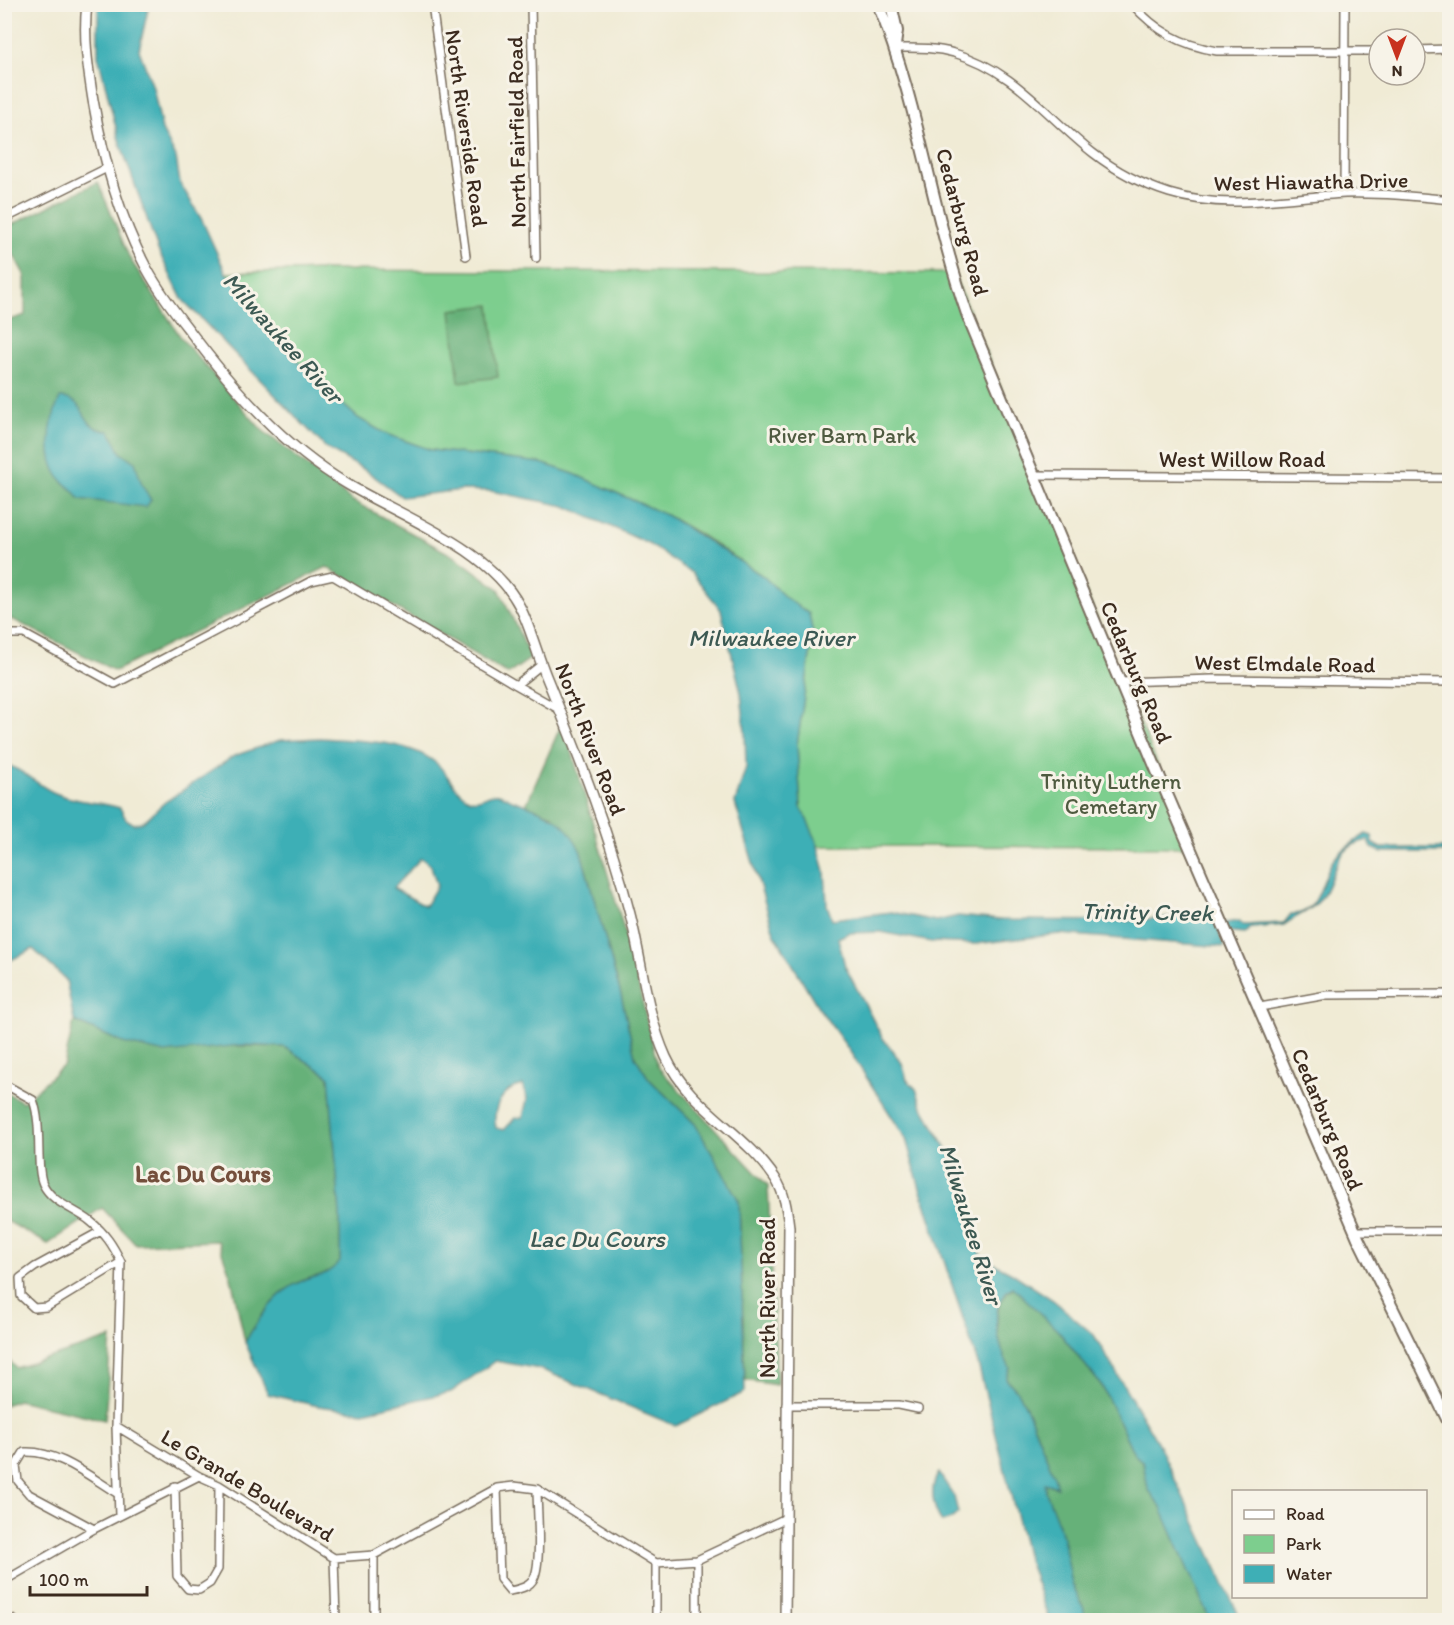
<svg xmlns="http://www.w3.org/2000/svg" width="1454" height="1625" font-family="Itim,sans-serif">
<rect width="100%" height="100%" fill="#f7f3e8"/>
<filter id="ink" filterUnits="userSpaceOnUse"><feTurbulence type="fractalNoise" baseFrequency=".0167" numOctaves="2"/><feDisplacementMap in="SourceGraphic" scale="12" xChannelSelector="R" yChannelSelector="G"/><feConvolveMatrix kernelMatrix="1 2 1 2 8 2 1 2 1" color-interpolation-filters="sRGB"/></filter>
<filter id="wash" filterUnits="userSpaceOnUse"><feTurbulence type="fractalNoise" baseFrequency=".008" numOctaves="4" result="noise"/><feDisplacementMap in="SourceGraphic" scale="24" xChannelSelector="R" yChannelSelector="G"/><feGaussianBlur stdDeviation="1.35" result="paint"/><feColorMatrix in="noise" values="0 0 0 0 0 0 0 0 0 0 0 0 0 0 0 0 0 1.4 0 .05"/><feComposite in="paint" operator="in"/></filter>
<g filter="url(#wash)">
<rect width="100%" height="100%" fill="#f0ebd5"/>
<!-- green -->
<path fill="#7dce8e" stroke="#5c7c56" stroke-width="1.5" d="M 320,270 L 953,273 L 1192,847 L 818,846 L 801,807 L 797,745 L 813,635 L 809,614 L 786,598 L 763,576 L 696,532 L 668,516 L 574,474 L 541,463 L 431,450 L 386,434 L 358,418 L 294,358 L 226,273 Z"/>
<!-- forest -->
<path fill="#66b179" stroke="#506e4c" stroke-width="1.5" d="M 98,182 L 130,259 L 182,339 L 262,430 L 353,501 L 457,558 L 499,589 L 531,658 L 508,674 L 327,567 L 115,671 L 12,619 L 5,623 L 4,322 L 25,315 L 25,276 L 5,239 L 5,228 Z
M 490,305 L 498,377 L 459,382 L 451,310 Z
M 563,721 L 630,950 L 658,1067 L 768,1186 L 777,1385 L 745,1380 L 739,1201 L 695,1124 L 649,1079 L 635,1057 L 621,995 L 581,852 L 552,815 L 526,805 Z
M 74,1021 L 123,1043 L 285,1047 L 329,1076 L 340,1214 L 340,1263 C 323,1277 321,1274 302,1281 C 276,1291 258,1320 245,1342 L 231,1277 L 218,1241 L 136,1244 L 102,1208 L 48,1244 L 5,1220 L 4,1091 L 23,1102 L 64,1065 Z
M 1014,1287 L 1059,1332 L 1102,1386 L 1134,1454 L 1143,1462 L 1148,1489 L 1160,1505 L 1210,1620 L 1084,1620 L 1084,1609 L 1072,1583 L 1046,1492 L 1045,1482 L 1053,1486 L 1046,1455 L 1027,1409 L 1019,1393 L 1006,1379 L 1010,1368 C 998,1347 987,1302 1014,1287 Z
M 111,1338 L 105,1420 L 18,1400 L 5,1405 L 5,1356 L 16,1368 Z"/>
<!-- water -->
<path fill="#3eafb6" stroke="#3c6c6a" stroke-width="1.5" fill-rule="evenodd" d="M 98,5 L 149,5 L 139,50 L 153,87 L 162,130 L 176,157 L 180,183 L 202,220 L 226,273 L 294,358 L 320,384 L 358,418 L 386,434 L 431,450 L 541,463 L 574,474 L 668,516 L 763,576 L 786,598 L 809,614 L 813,635 L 797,745 L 801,807 L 816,839 L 825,871 L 827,905 L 832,919 L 891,912 L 936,921 L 958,916 L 1001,920 L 1128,921 L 1212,913 L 1216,924 L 1240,921 L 1244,925 L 1284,923 L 1291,914 C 1323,915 1320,874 1335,858 C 1344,848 1355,841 1366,834 L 1372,836 L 1373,843 L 1381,848 L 1449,848 L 1449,852 L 1382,852 L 1372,848 L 1368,840 C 1330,847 1337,881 1318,902 C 1309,912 1294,917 1284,925 L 1251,928 L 1246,933 L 1219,931 L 1224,947 L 1059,934 L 975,944 L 931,942 L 881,932 L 849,933 L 838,938 L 845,966 L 882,1037 L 902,1063 L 907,1080 L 916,1089 L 922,1106 L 963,1176 L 969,1200 L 968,1226 L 983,1258 L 1012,1273 L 1053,1300 L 1094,1335 L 1159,1445 L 1241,1620 L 1210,1620 L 1160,1506 L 1148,1489 L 1143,1462 L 1134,1454 L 1102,1386 L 1059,1332 L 1013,1287 C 986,1302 998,1348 1010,1368 L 1006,1379 L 1019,1393 L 1027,1409 L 1054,1476 L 1057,1487 L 1045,1483 L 1046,1492 L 1062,1533 L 1072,1583 L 1084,1609 L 1084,1620 L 1049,1620 L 1026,1554 L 978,1364 L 919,1185 L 906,1139 L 847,1047 L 818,1007 L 774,933 L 735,803 L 746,767 L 745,733 L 741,693 L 721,610 L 692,573 L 647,543 L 565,506 L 491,491 L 463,490 L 402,497 L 365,470 L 327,449 L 182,299 L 158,250 L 119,140 L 98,56 Z
M 60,398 C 90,398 78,431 110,431 L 121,453 L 135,462 L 142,485 L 151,500 L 146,507 L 79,499 C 75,489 70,489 64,483 C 42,461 49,422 60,398 Z
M 320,738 C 356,741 407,739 436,763 C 448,773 456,794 471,799 C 481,802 489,792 498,794 C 504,795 509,799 515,801 C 548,812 566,819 581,852 L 621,995 L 635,1057 L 649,1079 L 695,1124 L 739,1201 L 745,1392 L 676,1426 L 540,1369 L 495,1361 L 451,1392 L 363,1412 L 318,1406 L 268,1394 L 245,1342 C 258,1320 277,1290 302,1281 C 321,1274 323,1278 340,1262 L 340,1214 L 329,1076 L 285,1047 L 242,1045 L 165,1053 L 123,1043 L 74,1021 L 66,980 L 33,949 L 5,963 L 5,768 L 10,766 C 27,773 39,786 55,793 C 78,803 97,801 120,808 L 126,819 L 134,824 L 143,822 L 165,802 L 234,756 L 280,740 ZM 421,858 L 431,866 L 437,886 L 425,906 L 393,888 ZM 523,1085 L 527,1099 L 523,1117 L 515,1118 L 504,1130 L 496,1128 C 492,1107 502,1089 523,1085 Z
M 939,1473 L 954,1496 L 958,1513 L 951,1519 L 942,1522 C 932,1508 929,1486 939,1473 Z"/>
</g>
<g filter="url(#ink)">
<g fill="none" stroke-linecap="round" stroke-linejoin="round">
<defs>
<path id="street" d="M 432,4 L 466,256
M 531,4 L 536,258
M 1132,4 C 1156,31 1181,45 1217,51 L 1379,51
M 895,48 C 915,48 934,47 954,53 C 1013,69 1047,117 1093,153 C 1116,171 1141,184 1169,193 C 1226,211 1286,197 1345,194 C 1380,193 1414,196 1450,200
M 1415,50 L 1450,49
M 1344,194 L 1345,4
M 4,219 L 107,168
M 1034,475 L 1450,478
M 4,634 L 24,634 L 115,684 L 311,581 L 333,576 L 516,685 L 541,665
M 1120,682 L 1213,679 L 1450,682
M 516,685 L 560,710
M 1260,1007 L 1327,995 L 1450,994
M 4,1084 L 33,1100 C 43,1126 35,1167 43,1184 C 52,1203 75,1209 90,1221 C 105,1233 113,1245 121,1262 L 116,1426 L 119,1516
M 101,1231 L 35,1267 L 20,1278 L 21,1296 L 34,1308 L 47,1307 L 121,1262
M 1355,1231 L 1450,1231
M 786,1405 L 899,1405 L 918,1409
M 116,1426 L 199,1476 L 219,1485 L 334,1558 L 374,1555 L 497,1488 L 514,1486 L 537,1489 L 656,1563 L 697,1560 L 786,1518
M 175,1486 L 177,1576 L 188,1589 L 199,1590 L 210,1583 L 218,1569 L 219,1485
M 497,1488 L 500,1579 L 510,1591 C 519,1589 530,1587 534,1578 C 542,1562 537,1508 537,1489
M 94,1529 L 29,1494 L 18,1481 L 16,1465 L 24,1452 C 58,1450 90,1477 118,1494
M 374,1555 L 374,1620
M 334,1558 L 336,1620
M 697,1560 L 697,1620
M 656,1563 L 656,1620
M 4,1581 L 94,1529 L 199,1476
M 4,1615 L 14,1620"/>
<path id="secondary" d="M 87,4 C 83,37 88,68 93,100 C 103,158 119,217 147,269 C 159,291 174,311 189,330 C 233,389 283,446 347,484 C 402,517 490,548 520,607 C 531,629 537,654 546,676 C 578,754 609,832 630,914 C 642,961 646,1013 666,1057 C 689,1108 745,1132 775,1178 C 785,1193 787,1210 789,1227 L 785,1620"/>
<path id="primary" d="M 878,4 C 919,105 932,212 967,314 L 1157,771 L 1358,1238 L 1450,1425
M 891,4 L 897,31 L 895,45"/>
</defs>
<!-- street casing -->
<use href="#street" stroke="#7a6e5e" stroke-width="10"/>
<!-- secondary casing -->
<use href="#secondary" stroke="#7a6e5e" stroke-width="12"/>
<!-- primary casing -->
<use href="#primary" stroke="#7a6e5e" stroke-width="14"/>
<!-- street -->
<use href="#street" stroke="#fff" stroke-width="7"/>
<!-- secondary -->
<use href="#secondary" stroke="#fff" stroke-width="9"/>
<!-- primary -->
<use href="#primary" stroke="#fff" stroke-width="10"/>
</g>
</g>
<g text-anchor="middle" stroke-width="6" stroke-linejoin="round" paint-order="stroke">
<!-- street labels -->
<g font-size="22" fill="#3b2a1e" stroke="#f7f3e8">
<text transform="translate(467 128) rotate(82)" y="8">North Riverside Road</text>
<text transform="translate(516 132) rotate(-91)" y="8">North Fairfield Road</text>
<text transform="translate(1311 181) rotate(-1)" y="8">West Hiawatha Drive</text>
<text transform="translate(963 222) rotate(75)" y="8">Cedarburg Road</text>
<text x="1242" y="467">West Willow Road</text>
<text transform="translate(1285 663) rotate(1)" y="8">West Elmdale Road</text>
<text transform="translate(1137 672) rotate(67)" y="8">Cedarburg Road</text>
<text transform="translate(591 739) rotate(69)" y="8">North River Road</text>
<text transform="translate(1328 1119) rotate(67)" y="8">Cedarburg Road</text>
<text transform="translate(767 1298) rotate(-90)" y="8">North River Road</text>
<text transform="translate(248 1485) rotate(31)" y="8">Le Grande Boulevard</text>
</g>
<!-- park labels -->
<g font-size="22" fill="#4f5b40" stroke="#f7f3e8">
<text x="842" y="443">River Barn Park</text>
<text x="1111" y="789">Trinity Luthern<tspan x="1111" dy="25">Cemetary</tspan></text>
</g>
<!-- water labels -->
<g font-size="24" font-style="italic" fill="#3c5953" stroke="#f7f3e8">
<text transform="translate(283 338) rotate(48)" y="8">Milwaukee River</text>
<text x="771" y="646">Milwaukee River</text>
<text transform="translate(1147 912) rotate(1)" y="8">Trinity Creek</text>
<text transform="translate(971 1224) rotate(73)" y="8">Milwaukee River</text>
<text x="597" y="1247">Lac Du Cours</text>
</g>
<!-- neighbourhood labels -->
<g font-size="24" font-weight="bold" fill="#744f3c" stroke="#f7f3e8">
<text x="203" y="1182">Lac Du Cours</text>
</g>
</g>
<!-- margin -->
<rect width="1454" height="1625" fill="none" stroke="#f7f3e8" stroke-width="24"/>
<!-- legend -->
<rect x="1232" y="1490" width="195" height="108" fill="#f7f3e8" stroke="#aca397" stroke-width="1.5"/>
<rect x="1244" y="1510" width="30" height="9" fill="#ffffff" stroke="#aca397" stroke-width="1.5"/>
<text x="1286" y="1520" font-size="18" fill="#3b2a1e">Road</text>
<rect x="1244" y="1535" width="30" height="18" fill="#7dce8e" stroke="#aca397" stroke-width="1.5"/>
<text x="1286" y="1550" font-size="18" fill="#3b2a1e">Park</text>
<rect x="1244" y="1565" width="30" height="18" fill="#3eafb6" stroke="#aca397" stroke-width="1.5"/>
<text x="1286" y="1580" font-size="18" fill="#3b2a1e">Water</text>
<!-- north arrow -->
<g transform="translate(1397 57) rotate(180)"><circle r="28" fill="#f7f3e8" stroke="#aca397" stroke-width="1.5"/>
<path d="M0-4.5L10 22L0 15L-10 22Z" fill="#c8321e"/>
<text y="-9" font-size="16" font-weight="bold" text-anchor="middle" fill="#3b2a1e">N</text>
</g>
<!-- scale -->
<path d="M30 1586v9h117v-9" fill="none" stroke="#3b2a1e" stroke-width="3"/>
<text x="39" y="1586" font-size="18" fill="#3b2a1e" stroke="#f7f3e8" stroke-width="4.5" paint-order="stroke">100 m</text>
</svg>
